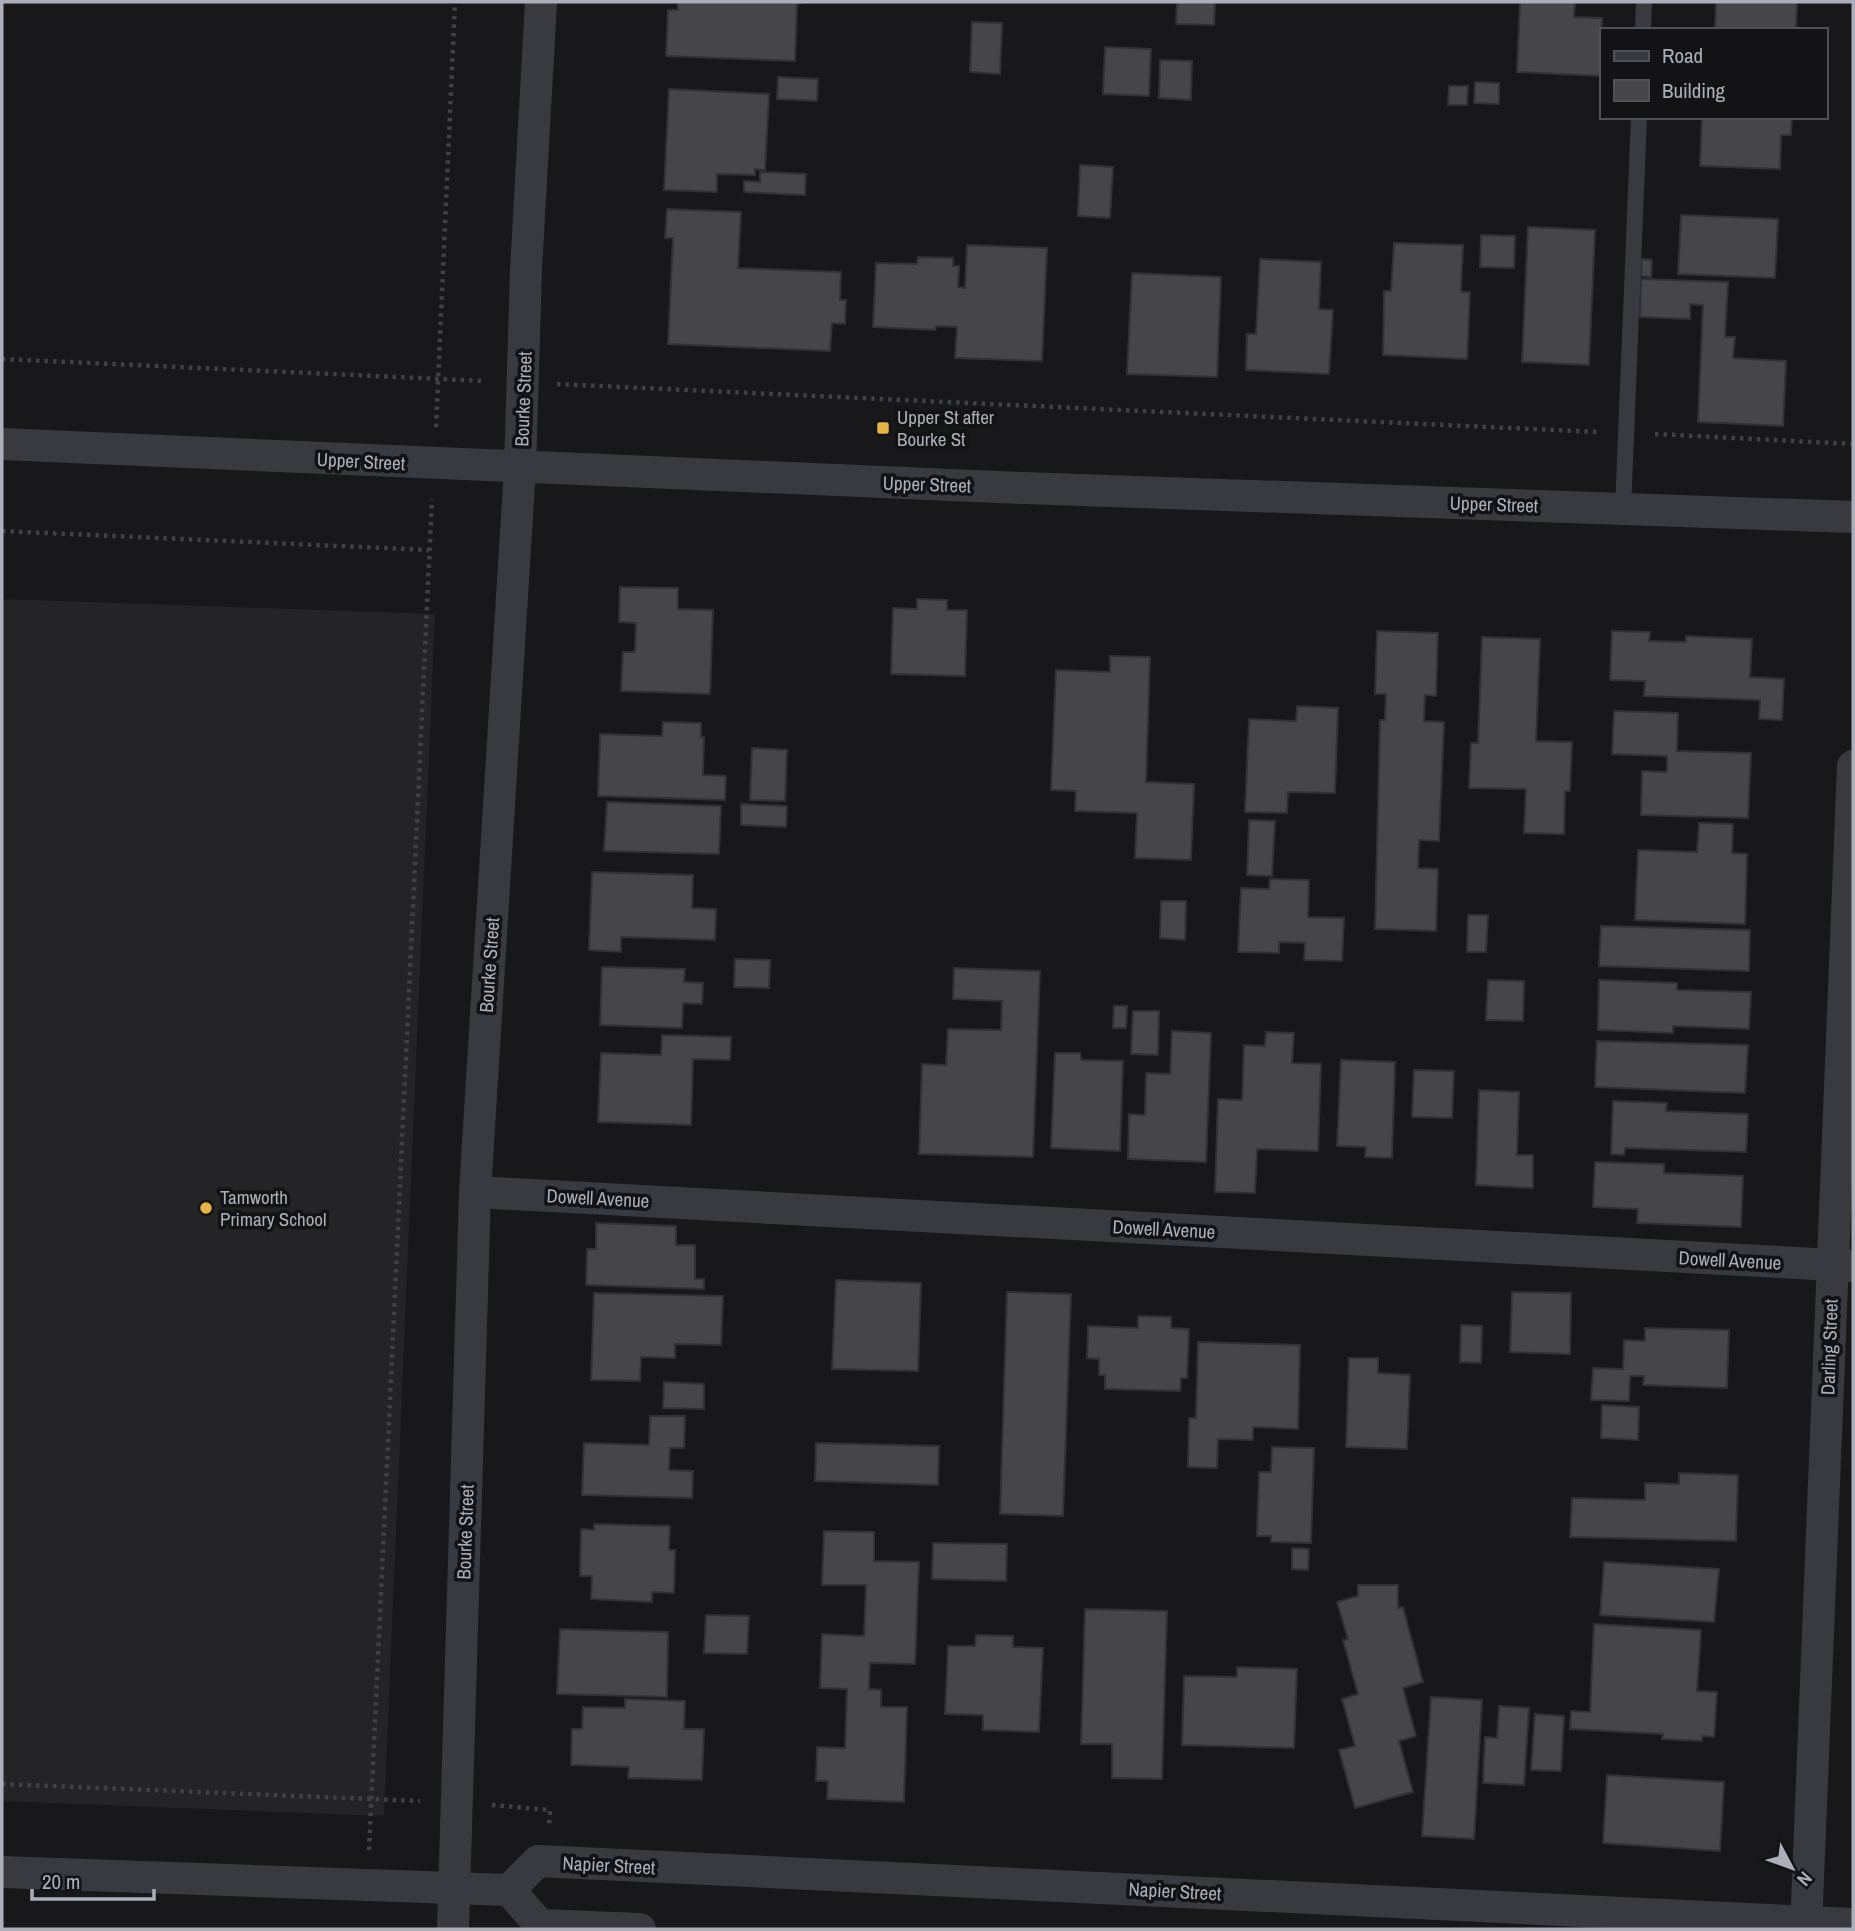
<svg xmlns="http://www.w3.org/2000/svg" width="1855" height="1931" font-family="'Archivo Narrow',sans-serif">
<rect width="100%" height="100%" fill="#18181a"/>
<!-- built -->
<path fill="#242427" d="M 2,599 L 435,614 L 384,1816 L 2,1801 Z"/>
<!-- building -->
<path fill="#45454a" stroke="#323236" stroke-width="2" d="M 678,2 L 810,2 L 797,4 L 795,61 L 666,56 L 668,10 L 678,10 Z
M 1177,2 L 1215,2 L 1214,25 L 1176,24 Z
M 1520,2 L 1575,2 L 1574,17 L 1602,18 L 1600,76 L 1517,72 Z
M 1716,2 L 1797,2 L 1796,30 L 1715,30 Z
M 972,22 L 1002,23 L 1000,74 L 970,72 Z
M 1105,47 L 1151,49 L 1149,96 L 1103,94 Z
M 1160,60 L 1192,61 L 1191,100 L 1159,98 Z
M 778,77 L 818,79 L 817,101 L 777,99 Z
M 1475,82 L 1499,83 L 1499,104 L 1474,103 Z
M 1449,86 L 1468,86 L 1467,105 L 1448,105 Z
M 669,89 L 769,94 L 765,170 L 755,169 L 755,175 L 717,174 L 717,192 L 664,190 Z
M 1702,117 L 1792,117 L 1791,135 L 1781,135 L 1780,169 L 1700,166 Z
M 1080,165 L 1113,167 L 1110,218 L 1078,216 Z
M 760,172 L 806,174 L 805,195 L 744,192 L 744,181 L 760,182 Z
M 667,209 L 741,212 L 738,268 L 841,272 L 840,300 L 846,300 L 845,324 L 832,323 L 830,351 L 668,344 L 673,238 L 665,238 Z
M 1681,215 L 1778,219 L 1775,278 L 1678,274 Z
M 1528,227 L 1595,230 L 1589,365 L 1522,362 Z
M 1481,235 L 1515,236 L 1514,268 L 1480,267 Z
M 1394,243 L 1463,245 L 1461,292 L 1470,292 L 1467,359 L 1383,355 L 1384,291 L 1391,291 Z
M 967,245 L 1047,248 L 1042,361 L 955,358 L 957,327 L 936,326 L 935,330 L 873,327 L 876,263 L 917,264 L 918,257 L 953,258 L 953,266 L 959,266 L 958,287 L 965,288 Z
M 1260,259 L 1321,262 L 1319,309 L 1333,310 L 1329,374 L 1246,370 L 1247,334 L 1256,334 Z
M 1642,259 L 1652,260 L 1651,277 L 1641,276 Z
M 1132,273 L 1221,277 L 1217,377 L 1127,374 Z
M 1641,279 L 1728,282 L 1725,337 L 1735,337 L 1733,358 L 1786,361 L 1783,426 L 1698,422 L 1703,305 L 1690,304 L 1690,319 L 1640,317 Z
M 620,587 L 678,588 L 678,609 L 713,610 L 710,694 L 621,691 L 623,652 L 635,652 L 636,623 L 619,622 Z
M 917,599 L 947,600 L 947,610 L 967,610 L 965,676 L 891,674 L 893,608 L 917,609 Z
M 1377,631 L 1438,633 L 1436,696 L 1425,695 L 1424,721 L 1444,722 L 1439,841 L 1419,840 L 1418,868 L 1438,869 L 1436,931 L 1375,929 L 1380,720 L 1385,720 L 1386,694 L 1375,694 Z
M 1612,631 L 1650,632 L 1649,641 L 1686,642 L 1686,636 L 1752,639 L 1750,677 L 1784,679 L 1782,720 L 1759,719 L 1760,700 L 1644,696 L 1645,681 L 1610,680 Z
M 1482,637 L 1540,639 L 1536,741 L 1572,742 L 1570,791 L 1565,791 L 1564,834 L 1524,833 L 1526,789 L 1469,788 L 1471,743 L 1478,743 Z
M 1110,656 L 1150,657 L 1146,782 L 1194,784 L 1191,860 L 1135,858 L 1137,813 L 1075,811 L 1076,791 L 1051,790 L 1056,670 L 1110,672 Z
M 1297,706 L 1338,708 L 1335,793 L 1288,792 L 1287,813 L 1245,812 L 1249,719 L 1296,721 Z
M 1614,711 L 1678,713 L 1677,751 L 1751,753 L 1748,818 L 1641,815 L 1642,771 L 1667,772 L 1667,756 L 1612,754 Z
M 663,722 L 701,723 L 701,737 L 704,737 L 703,775 L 726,776 L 725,800 L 598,796 L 600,734 L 662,736 Z
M 752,748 L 787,750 L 785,801 L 750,800 Z
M 607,802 L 721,806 L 719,854 L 604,851 Z
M 741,804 L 787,806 L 786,827 L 741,825 Z
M 1249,820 L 1275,821 L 1272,876 L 1247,875 Z
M 1699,823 L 1733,824 L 1732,853 L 1747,854 L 1745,924 L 1635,920 L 1638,850 L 1697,852 Z
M 592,872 L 693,875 L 692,908 L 716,909 L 715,940 L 621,937 L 621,952 L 589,950 Z
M 1270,879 L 1309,880 L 1308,917 L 1344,918 L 1342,961 L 1304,960 L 1305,943 L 1279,942 L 1279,953 L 1238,952 L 1241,888 L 1269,889 Z
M 1161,901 L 1186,901 L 1185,940 L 1160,938 Z
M 1468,915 L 1488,915 L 1486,952 L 1467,952 Z
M 1601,926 L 1750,930 L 1749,971 L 1599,966 Z
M 735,959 L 770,960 L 769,988 L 734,987 Z
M 602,967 L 685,969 L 684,982 L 703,983 L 702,1004 L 683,1003 L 682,1028 L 600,1025 Z
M 954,968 L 1040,971 L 1033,1157 L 919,1154 L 922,1064 L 946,1065 L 948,1029 L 1001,1030 L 1002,1001 L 953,999 Z
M 1488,980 L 1524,981 L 1523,1021 L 1486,1020 Z
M 1599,980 L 1677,983 L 1677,990 L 1751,992 L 1749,1029 L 1673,1026 L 1673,1033 L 1598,1030 Z
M 1114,1006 L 1127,1006 L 1126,1028 L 1113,1028 Z
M 1133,1011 L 1159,1011 L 1158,1055 L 1131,1054 Z
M 1172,1031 L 1211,1033 L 1206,1162 L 1128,1159 L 1129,1114 L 1145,1115 L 1146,1073 L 1170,1074 Z
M 1266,1032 L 1294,1033 L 1292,1063 L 1321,1064 L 1318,1151 L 1257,1149 L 1255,1193 L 1215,1192 L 1218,1099 L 1242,1100 L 1244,1045 L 1265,1046 Z
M 662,1035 L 731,1037 L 730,1060 L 693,1059 L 691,1125 L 598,1122 L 601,1053 L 661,1055 Z
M 1597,1041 L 1748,1045 L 1745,1093 L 1595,1087 Z
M 1055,1053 L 1080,1053 L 1081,1060 L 1123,1061 L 1120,1151 L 1051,1148 Z
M 1341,1060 L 1395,1062 L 1392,1158 L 1365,1157 L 1366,1147 L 1337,1146 Z
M 1414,1070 L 1454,1071 L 1452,1118 L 1412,1117 Z
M 1479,1090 L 1519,1092 L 1517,1155 L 1533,1155 L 1533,1188 L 1476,1185 Z
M 1613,1101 L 1667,1103 L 1666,1111 L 1748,1114 L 1746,1152 L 1625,1148 L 1624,1155 L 1611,1154 Z
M 1595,1162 L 1664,1164 L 1664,1173 L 1743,1176 L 1741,1227 L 1637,1223 L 1638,1209 L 1593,1207 Z
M 596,1223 L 676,1226 L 676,1245 L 695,1245 L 695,1279 L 704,1279 L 704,1289 L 586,1285 L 587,1249 L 596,1249 Z
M 836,1280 L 921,1283 L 918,1371 L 832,1369 Z
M 1007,1292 L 1071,1294 L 1063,1516 L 1000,1514 Z
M 1512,1292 L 1571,1293 L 1570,1354 L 1510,1352 Z
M 594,1293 L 723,1296 L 721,1345 L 675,1344 L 675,1358 L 641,1357 L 640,1381 L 591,1380 Z
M 1138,1316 L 1171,1317 L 1171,1328 L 1189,1329 L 1187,1378 L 1181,1378 L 1180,1391 L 1105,1389 L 1105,1375 L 1099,1375 L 1099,1359 L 1087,1358 L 1088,1326 L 1138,1328 Z
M 1461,1325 L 1482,1326 L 1481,1363 L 1460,1362 Z
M 1645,1328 L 1729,1330 L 1727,1388 L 1643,1385 L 1644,1376 L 1630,1376 L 1629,1401 L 1591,1400 L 1593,1368 L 1623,1369 L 1624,1340 L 1645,1341 Z
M 1198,1342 L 1300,1345 L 1298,1429 L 1253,1427 L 1253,1440 L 1218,1439 L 1217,1468 L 1188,1467 L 1189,1418 L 1196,1418 Z
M 1349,1358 L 1378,1358 L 1378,1373 L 1410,1375 L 1407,1449 L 1346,1447 Z
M 664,1382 L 704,1384 L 704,1409 L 663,1408 Z
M 1602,1405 L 1639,1407 L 1638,1440 L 1601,1438 Z
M 650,1416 L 685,1416 L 684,1448 L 670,1448 L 669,1470 L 693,1471 L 692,1498 L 582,1495 L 584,1443 L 649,1445 Z
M 816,1443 L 939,1446 L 938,1485 L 815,1481 Z
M 1272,1447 L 1314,1448 L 1311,1543 L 1271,1542 L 1271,1536 L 1257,1536 L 1259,1472 L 1271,1472 Z
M 1679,1473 L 1738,1475 L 1736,1541 L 1570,1537 L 1572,1498 L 1645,1500 L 1645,1483 L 1679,1484 Z
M 594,1524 L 670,1526 L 669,1550 L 675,1550 L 674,1593 L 652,1592 L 652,1602 L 591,1599 L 592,1576 L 580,1576 L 581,1529 L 594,1530 Z
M 824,1531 L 874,1532 L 874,1561 L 919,1562 L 915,1664 L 870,1663 L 869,1689 L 881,1690 L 881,1707 L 907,1707 L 904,1802 L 827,1799 L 828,1781 L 816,1781 L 817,1747 L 845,1748 L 847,1689 L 820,1688 L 822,1634 L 864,1636 L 866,1585 L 822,1585 Z
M 933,1543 L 1007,1544 L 1006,1581 L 932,1579 Z
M 1292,1548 L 1309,1549 L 1308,1570 L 1292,1569 Z
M 1604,1562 L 1719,1569 L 1714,1622 L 1600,1615 Z
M 1358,1585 L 1398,1585 L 1398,1608 L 1403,1607 L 1423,1682 L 1403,1688 L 1416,1736 L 1399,1741 L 1413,1792 L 1355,1808 L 1339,1750 L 1355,1746 L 1342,1699 L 1358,1694 L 1343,1640 L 1348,1639 L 1337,1602 L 1358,1596 Z
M 1085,1609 L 1167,1611 L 1162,1779 L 1112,1778 L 1112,1744 L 1081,1744 Z
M 706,1615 L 749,1616 L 747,1654 L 704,1653 Z
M 1594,1624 L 1701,1630 L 1697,1691 L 1717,1692 L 1714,1737 L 1702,1736 L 1702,1741 L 1662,1739 L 1663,1734 L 1570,1729 L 1571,1711 L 1590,1712 Z
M 560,1629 L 668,1632 L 667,1697 L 557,1694 Z
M 976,1635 L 1013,1636 L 1013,1647 L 1043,1648 L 1039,1732 L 983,1730 L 983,1715 L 945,1714 L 948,1646 L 975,1646 Z
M 1237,1667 L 1297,1669 L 1294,1748 L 1182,1745 L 1184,1676 L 1237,1677 Z
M 1431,1697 L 1482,1700 L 1474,1839 L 1422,1836 Z
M 625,1699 L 685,1701 L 684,1729 L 704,1729 L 702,1780 L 628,1778 L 629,1767 L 571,1765 L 572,1729 L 582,1729 L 583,1707 L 625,1708 Z
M 1499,1706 L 1529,1708 L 1524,1785 L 1483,1783 L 1485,1737 L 1497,1738 Z
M 1535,1714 L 1564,1716 L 1561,1771 L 1531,1770 Z
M 1607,1775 L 1724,1782 L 1720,1851 L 1603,1843 Z"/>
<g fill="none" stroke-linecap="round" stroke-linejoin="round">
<!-- path -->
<path stroke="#3f4146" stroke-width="4.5" stroke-dasharray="3.5 5" stroke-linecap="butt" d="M 2,359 L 485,381
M 557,384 L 1597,432
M 436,427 L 455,2
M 1655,434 L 1853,444
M 2,531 L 429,550
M 2,1784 L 420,1801
M 492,1805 L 550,1810 L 549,1824
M 369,1850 L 432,499"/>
<!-- service -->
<path stroke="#393a3f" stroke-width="16" d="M 1643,30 L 1644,2
M 1623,509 L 1639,117"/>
<!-- minor -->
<path stroke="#393a3f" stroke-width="32" d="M 2,444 L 997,487 L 1853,517
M 475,1192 L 1853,1266
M 2,1872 L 509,1890 L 540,1925 L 640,1929
M 509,1890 L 538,1861 L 1853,1924
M 453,1929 L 475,1192 L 520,468 L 526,270 L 541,2
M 1806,1929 L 1853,766"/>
</g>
<!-- markers -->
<g fill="#e5b445" stroke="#131315" stroke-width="2.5">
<rect x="876" y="421" width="14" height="14" rx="3.5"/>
<circle cx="206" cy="1208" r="7"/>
</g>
<g text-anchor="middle" stroke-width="7" stroke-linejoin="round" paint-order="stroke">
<!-- street labels -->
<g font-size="19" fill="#abafb9" stroke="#131315">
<text transform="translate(523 399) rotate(-88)" y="7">Bourke Street</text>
<text transform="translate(361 461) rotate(3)" y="7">Upper Street</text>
<text transform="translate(927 484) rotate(2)" y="7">Upper Street</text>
<text transform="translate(1494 504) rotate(2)" y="7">Upper Street</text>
<text transform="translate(489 965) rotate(-86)" y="7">Bourke Street</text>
<text transform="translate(598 1198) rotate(3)" y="7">Dowell Avenue</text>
<text transform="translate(1164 1229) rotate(3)" y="7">Dowell Avenue</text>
<text transform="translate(1730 1260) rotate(3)" y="7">Dowell Avenue</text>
<text transform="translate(1829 1347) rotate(-88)" y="7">Darling Street</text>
<text transform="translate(465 1532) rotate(-88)" y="7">Bourke Street</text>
<text transform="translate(609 1865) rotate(3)" y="7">Napier Street</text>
<text transform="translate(1175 1891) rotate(3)" y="7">Napier Street</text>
</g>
<!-- poi labels -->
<g font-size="19" fill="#abafb9" stroke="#131315" text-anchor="start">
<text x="897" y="424">Upper St after<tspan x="897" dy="22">Bourke St</tspan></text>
<text x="220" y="1204">Tamworth<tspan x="220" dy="22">Primary School</tspan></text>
</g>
</g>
<!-- border -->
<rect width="1855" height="1931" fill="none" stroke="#abafb9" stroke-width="7"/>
<!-- legend -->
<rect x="1600" y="28" width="228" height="91" fill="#131315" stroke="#505157" stroke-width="2"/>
<rect x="1614" y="51" width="35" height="10" fill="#393a3f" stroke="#505157" stroke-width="2"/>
<text x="1662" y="63" font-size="21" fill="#abafb9">Road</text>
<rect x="1614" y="80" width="35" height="21" fill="#45454a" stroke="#505157" stroke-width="2"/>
<text x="1662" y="98" font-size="21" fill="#abafb9">Building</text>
<!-- north arrow -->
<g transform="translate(1792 1868) rotate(131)" stroke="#131315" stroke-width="5" paint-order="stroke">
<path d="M0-5L12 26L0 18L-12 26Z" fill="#abafb9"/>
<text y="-10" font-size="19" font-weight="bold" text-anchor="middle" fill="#abafb9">N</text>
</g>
<!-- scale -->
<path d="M32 1889v10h122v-10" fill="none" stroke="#abafb9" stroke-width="3.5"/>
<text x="42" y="1889" font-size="21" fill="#abafb9" stroke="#131315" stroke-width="5" paint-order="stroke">20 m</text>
</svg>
